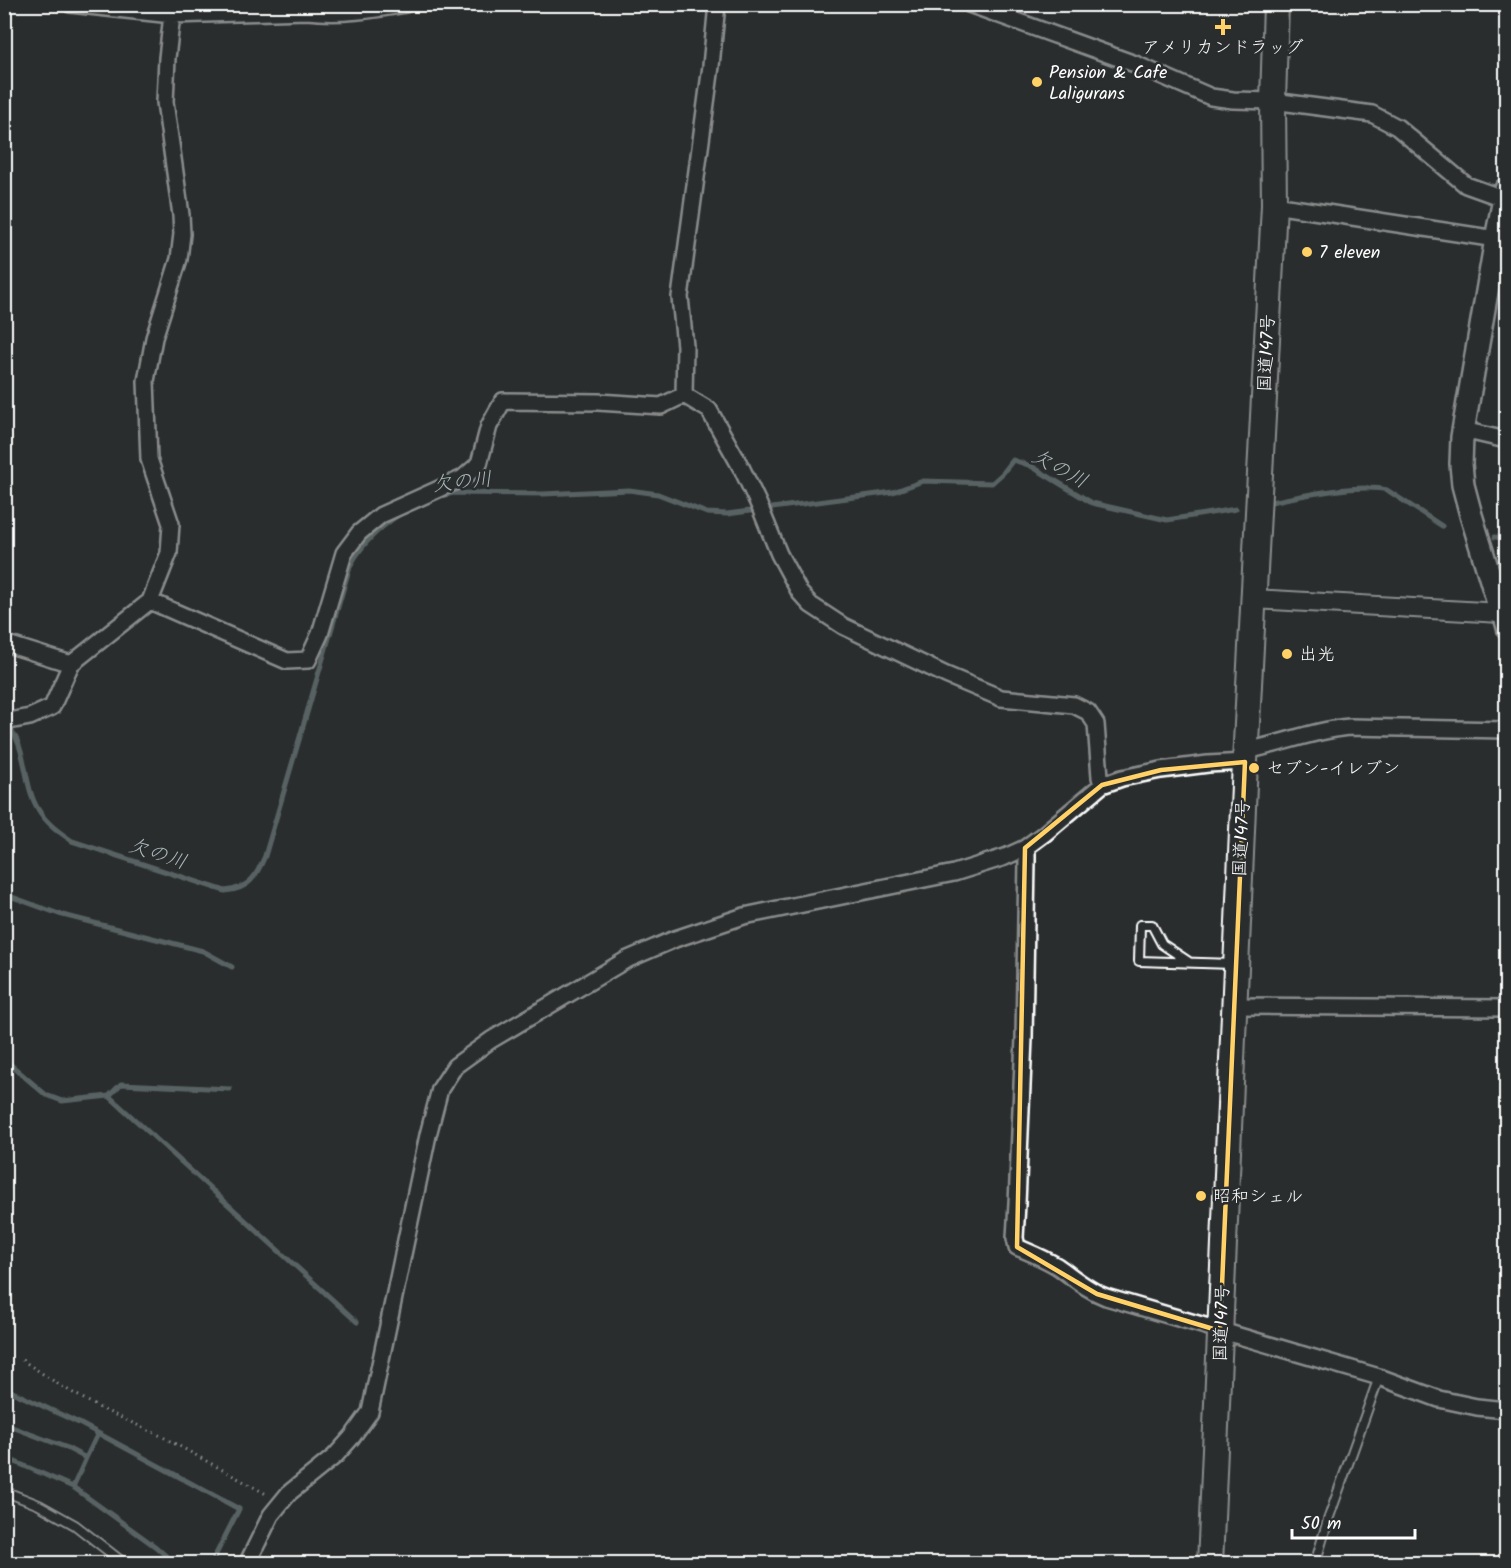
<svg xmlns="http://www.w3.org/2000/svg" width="1511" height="1568" font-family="Kalam,'Klee One',sans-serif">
<rect width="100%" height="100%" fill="#2a2d2e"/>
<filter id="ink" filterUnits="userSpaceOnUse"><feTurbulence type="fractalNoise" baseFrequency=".0167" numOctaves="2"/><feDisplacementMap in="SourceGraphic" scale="12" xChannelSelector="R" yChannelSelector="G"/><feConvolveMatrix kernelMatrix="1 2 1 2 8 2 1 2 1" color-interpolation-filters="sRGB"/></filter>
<g filter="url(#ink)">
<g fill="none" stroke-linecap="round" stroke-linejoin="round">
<!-- stream -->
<path stroke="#91a3a5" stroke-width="5" d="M 435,497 L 454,493 L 543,494 L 629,490 L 658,494 L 707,513 L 727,514 L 893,492 L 923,481 L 992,483 L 1003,473 L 1013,460 L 1031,466 L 1092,503 L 1167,520 L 1236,509
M 1271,502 C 1299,496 1360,483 1387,490 L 1442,526
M 1495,537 L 1506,538
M 6,723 C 9,728 13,733 16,738 C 27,760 25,788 38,809 C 46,823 59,832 72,841 L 225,891 C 249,889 256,877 265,856 L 350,566 C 363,542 378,529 400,514
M 4,894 L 59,914 L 203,951 L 232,967
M 4,1059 L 46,1095 L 62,1101 L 109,1096 L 357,1322
M 109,1096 L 121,1084 L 230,1089
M 4,1388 L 79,1423 L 239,1509 L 211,1564
M 4,1424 L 65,1447 L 86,1458 L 73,1487 L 156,1547 L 175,1564
M 4,1457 L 73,1487
M 86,1458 L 98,1433
M 4,1560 L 46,1564"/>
<defs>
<path id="service" d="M 1189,962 L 1162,944 L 1152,925 L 1140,925 L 1139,961 L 1233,964
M 4,1491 L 39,1505 L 75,1525 L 125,1564
M 1315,1564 L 1328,1520 L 1379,1377"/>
<path id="minor" d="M 70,4 L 172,15 L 307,11 C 340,15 373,10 406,4
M 969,4 L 1135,64 L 1211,97 L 1233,100 L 1273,101 L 1372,114 L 1397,127 L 1466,185 L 1505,199
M 1274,205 L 1496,239 L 1506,242
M 684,395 L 709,410 L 742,469 L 759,505 L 779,554 L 800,593 L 811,605 L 843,626 L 946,675 L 1001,698 L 1074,705 L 1088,712 L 1096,724 L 1100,777 L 1102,785
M 684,395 L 685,346 L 680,297 L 711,66 L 717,4
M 1463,430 L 1506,440
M 150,601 L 287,661 L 308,660 L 320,634 L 344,553 L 359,533 L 381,515 L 463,478 L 479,464 L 489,426 L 503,401 L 598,402 L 661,406 L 684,395
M 1501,613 L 1506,631
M 4,643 L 71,664
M 4,722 L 30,717 L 52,707 L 71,664 L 150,601 L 169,553 L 171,524 L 149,459 L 146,381 L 154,338 L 179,259 L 182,234 L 181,215 L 165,102 L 167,58 L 172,15
M 1246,751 C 1281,744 1314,730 1350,727 L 1506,730
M 1025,848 L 1027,853 L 1027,860 L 1024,1038 L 1017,1204 L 1015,1238 L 1017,1247 C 1031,1253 1044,1258 1057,1266 C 1073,1277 1087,1290 1106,1297 L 1379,1377 L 1439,1399 L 1477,1407 L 1506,1410
M 1234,1006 L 1506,1008
M 247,1564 L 271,1515 L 289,1493 L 335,1456 L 352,1437 L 370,1412 L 428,1135 L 440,1089 L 455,1066 L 491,1040 L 626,960 L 675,939 L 744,916 L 954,873 L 1005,857 L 1025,848 L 1044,834 L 1102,785 L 1122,778 L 1161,770 L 1208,764 L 1245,762"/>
<path id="tertiary" d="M 1254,599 L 1501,613"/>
<path id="secondary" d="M 1506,189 L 1496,239 L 1462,437 L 1461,464 L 1463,485 L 1471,515 L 1501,613 L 1506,613"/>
<path id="trunk" d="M 1210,1564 L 1245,762 L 1274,205 L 1273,101 L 1276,4"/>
</defs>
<!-- service casing -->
<use href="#service" stroke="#fff" stroke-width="12"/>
<!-- minor casing -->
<use href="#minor" stroke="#fff" stroke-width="20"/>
<!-- tertiary casing -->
<use href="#tertiary" stroke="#fff" stroke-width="22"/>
<!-- secondary casing -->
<use href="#secondary" stroke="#fff" stroke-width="26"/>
<!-- trunk casing -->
<use href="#trunk" stroke="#fff" stroke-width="28"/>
<!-- path -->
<path stroke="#fff" stroke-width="3" stroke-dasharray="1.5 4.5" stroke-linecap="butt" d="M 22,1360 L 61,1386 L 100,1408 L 161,1436 L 268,1495"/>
<!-- service -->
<use href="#service" stroke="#2a2d2e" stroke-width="8"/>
<!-- minor -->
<use href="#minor" stroke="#2a2d2e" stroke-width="15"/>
<!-- tertiary -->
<use href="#tertiary" stroke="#2a2d2e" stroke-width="18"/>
<!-- secondary -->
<use href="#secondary" stroke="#2a2d2e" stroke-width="21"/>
<!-- trunk -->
<use href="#trunk" stroke="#2a2d2e" stroke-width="24"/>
</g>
</g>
<!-- marked area -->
<path d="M0 0H1511V1568H0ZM 1245,762 L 1220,1331 L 1097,1294 L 1017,1247 L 1025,848 L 1102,785 L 1161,770 Z" fill="#2a2d2e" fill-opacity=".55" fill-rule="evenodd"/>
<path fill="none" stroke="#ffd166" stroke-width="4.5" stroke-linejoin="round" d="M 1245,762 L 1220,1331 L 1097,1294 L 1017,1247 L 1025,848 L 1102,785 L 1161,770 Z"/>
<!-- markers -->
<g fill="#ffd166" stroke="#2a2d2e" stroke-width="2">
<path d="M1220 18h6v6h6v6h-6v6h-6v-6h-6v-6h6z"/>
<circle cx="1037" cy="82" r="6"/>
<circle cx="1307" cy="252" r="6"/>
<circle cx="1287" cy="654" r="6"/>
<circle cx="1254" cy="768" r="6"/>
<circle cx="1201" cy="1196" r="6"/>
</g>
<g text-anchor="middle" stroke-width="5" stroke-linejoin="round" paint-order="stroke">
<!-- poi labels -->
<g font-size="18" fill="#fff" stroke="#2a2d2e" text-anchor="start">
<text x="1223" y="53" text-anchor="middle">アメリカンドラッグ</text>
<text x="1049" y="78">Pension &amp; Cafe<tspan x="1049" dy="21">Laligurans</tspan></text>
<text x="1319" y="258">7 eleven</text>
<text x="1299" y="660">出光</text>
<text x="1266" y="774">セブン-イレブン</text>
<text x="1213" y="1202">昭和シェル</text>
</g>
<!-- street labels -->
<g font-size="18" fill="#fff" stroke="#2a2d2e">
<text transform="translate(1266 353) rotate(-87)" y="6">国道147号</text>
<text transform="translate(1241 838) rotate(-87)" y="6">国道147号</text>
<text transform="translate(1221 1323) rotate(-88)" y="6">国道147号</text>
</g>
<!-- water labels -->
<g font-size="20" font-style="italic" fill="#acbabc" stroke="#2a2d2e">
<text transform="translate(1060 468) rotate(28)" y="7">欠の川</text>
<text transform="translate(462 481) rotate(-6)" y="7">欠の川</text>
<text transform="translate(158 853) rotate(18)" y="7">欠の川</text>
</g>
</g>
<!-- margin -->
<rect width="1511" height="1568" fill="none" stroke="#2a2d2e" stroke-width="24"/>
<rect x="12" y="12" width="1487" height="1544" fill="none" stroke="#fff" stroke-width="2" filter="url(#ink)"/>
<!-- scale -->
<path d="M1292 1529v9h123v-9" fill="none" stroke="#ffffff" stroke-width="3"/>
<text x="1301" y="1529" font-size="18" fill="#ffffff" stroke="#2a2d2e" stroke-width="4.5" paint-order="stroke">50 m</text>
</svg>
